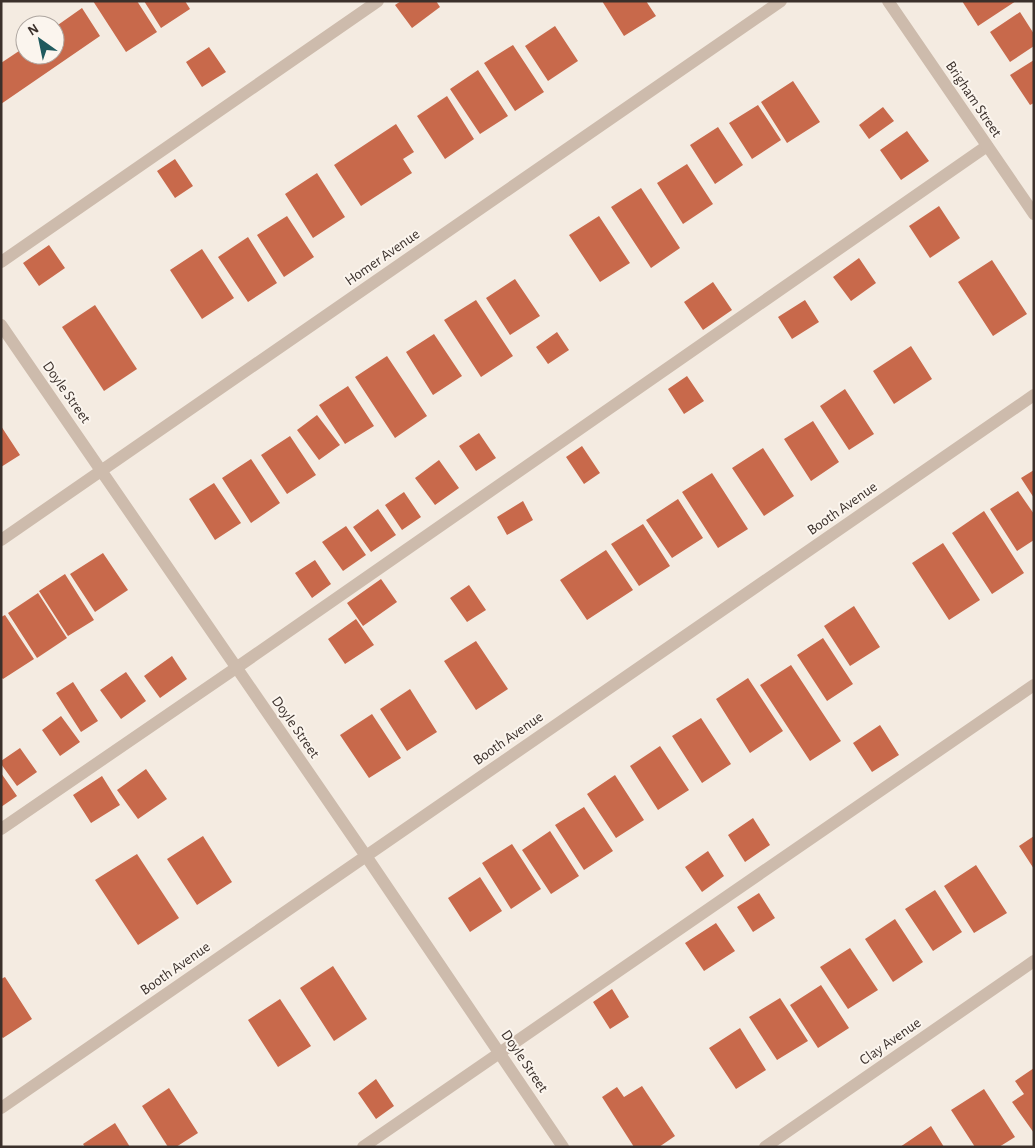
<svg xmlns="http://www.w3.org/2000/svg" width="1035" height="1148" font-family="'Alegreya Sans',sans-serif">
<rect width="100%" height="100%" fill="#f4ebe1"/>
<!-- building -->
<path fill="#c8694b" d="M 93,1 L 137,1 L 157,32 L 126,52 Z
M 144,1 L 185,1 L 190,9 L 161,28 Z
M 401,1 L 436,1 L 440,7 L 412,28 L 395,5 Z
M 602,1 L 646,1 L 656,16 L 624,36 Z
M 962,1 L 1016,1 L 978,26 Z
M 82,8 L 100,36 L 1,104 L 1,63 L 25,47 L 25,55 L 55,55 L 55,27 Z
M 1020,12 L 1034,34 L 1034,46 L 1010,62 L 990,32 Z
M 555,26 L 578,61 L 548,81 L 525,46 Z
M 513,45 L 544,92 L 515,111 L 484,63 Z
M 209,47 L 226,72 L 202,87 L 186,62 Z
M 1034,60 L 1034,103 L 1030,105 L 1010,75 Z
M 478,70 L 508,116 L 480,134 L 450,89 Z
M 793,81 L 820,122 L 787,143 L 761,102 Z
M 447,96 L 474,139 L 445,159 L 417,116 Z
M 758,105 L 781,140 L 752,159 L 729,123 Z
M 883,107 L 894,121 L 869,139 L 859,125 Z
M 396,124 L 414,152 L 403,159 L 412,173 L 361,206 L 334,165 Z
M 718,127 L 743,165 L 715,184 L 690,145 Z
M 907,131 L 929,161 L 901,180 L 880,150 Z
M 175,159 L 193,186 L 175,198 L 157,171 Z
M 687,164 L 713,204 L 683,224 L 657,183 Z
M 317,173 L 345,217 L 313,238 L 285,194 Z
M 641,188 L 680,248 L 651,268 L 611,207 Z
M 939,206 L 960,238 L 930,258 L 909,226 Z
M 287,216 L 314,257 L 284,277 L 257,235 Z
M 599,216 L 630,263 L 600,282 L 569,235 Z
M 248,237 L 277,283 L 248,302 L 218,257 Z
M 49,245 L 65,268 L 39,286 L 23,263 Z
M 202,249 L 234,298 L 202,319 L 170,270 Z
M 859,258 L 876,283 L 851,301 L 833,277 Z
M 992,260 L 1027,314 L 993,336 L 958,282 Z
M 515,279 L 540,316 L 510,335 L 486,298 Z
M 713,282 L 732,310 L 703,330 L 684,302 Z
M 476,300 L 513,356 L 481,377 L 444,320 Z
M 805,300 L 819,322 L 792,339 L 778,317 Z
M 95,305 L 137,369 L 104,391 L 62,327 Z
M 557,332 L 569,350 L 548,364 L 536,347 Z
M 434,334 L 462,376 L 433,395 L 406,352 Z
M 911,346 L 932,379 L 894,404 L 873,371 Z
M 387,356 L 427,416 L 395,438 L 355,377 Z
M 687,376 L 704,401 L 684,414 L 668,389 Z
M 348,386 L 374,426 L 345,444 L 319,405 Z
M 845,389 L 874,434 L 849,450 L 820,406 Z
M 317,415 L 340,445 L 319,460 L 297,430 Z
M 813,421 L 839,462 L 811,481 L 784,439 Z
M 1,426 L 20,455 L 1,467 Z
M 479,433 L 496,458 L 476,471 L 459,446 Z
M 290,436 L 316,475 L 287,494 L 261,455 Z
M 582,446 L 600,473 L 584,484 L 566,457 Z
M 763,448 L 794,496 L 764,516 L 732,468 Z
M 251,459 L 280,503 L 251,523 L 222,478 Z
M 439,460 L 459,488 L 435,505 L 415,478 Z
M 1034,470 L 1034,498 L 1021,478 Z
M 712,473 L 748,529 L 718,548 L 682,492 Z
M 214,483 L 241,523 L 215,540 L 189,499 Z
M 1018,491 L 1034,514 L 1034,540 L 1017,551 L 990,509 Z
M 404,492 L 421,517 L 402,530 L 385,505 Z
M 678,499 L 703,538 L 672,558 L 646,520 Z
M 523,501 L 533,520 L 507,535 L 497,517 Z
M 378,509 L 396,535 L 371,552 L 353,527 Z
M 984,511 L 1024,573 L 992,594 L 952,533 Z
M 643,524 L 670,566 L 639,586 L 611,544 Z
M 346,526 L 366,555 L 343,571 L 322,542 Z
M 943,543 L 980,600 L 949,620 L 912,563 Z
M 606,550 L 633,590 L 587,620 L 560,580 Z
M 103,553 L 128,590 L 95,612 L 70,574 Z
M 315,560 L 331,584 L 312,598 L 295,573 Z
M 65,574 L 94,620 L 68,636 L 39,591 Z
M 381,579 L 397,602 L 363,626 L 347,603 Z
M 469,585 L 486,610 L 467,622 L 450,598 Z
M 38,593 L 67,638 L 37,658 L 8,613 Z
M 854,606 L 880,647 L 850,666 L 824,626 Z
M 5,615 L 34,659 L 3,679 L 1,677 L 1,617 Z
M 356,619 L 374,645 L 345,664 L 328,639 Z
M 823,638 L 853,684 L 827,701 L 797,655 Z
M 476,641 L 508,689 L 476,710 L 444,661 Z
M 172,656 L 187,679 L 160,698 L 144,676 Z
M 791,665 L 841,741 L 810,761 L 760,685 Z
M 126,672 L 146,701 L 121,719 L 100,690 Z
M 748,678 L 783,731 L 750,753 L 716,699 Z
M 73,682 L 98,721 L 81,732 L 56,693 Z
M 410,689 L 437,732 L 407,751 L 380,709 Z
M 372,714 L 401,758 L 369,778 L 340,735 Z
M 61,716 L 80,742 L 60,756 L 42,730 Z
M 701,718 L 731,764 L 702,783 L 672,736 Z
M 880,725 L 899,755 L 872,772 L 853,743 Z
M 660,746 L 689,790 L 658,810 L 630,766 Z
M 20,748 L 37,772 L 17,786 L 1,764 L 1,761 Z
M 146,769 L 167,799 L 138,819 L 117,790 Z
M 1,773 L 17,796 L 1,807 Z
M 615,775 L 644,820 L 616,838 L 587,794 Z
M 102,776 L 120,805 L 91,823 L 73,795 Z
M 584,807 L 613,851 L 584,870 L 555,825 Z
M 753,818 L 770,845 L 745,862 L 728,835 Z
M 550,831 L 579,876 L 551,894 L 522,850 Z
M 203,836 L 232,882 L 197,905 L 167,859 Z
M 1034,836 L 1034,869 L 1019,846 Z
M 512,844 L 541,889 L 511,909 L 482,863 Z
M 708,851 L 724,876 L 702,892 L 685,867 Z
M 137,854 L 179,918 L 138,945 L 95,880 Z
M 976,865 L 1007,913 L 974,933 L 944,886 Z
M 480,877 L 502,911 L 470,932 L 448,898 Z
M 935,890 L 962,932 L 933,951 L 905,909 Z
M 759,893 L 775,918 L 753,932 L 737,907 Z
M 895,919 L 923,962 L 893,982 L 865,939 Z
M 716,923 L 735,951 L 704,971 L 685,943 Z
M 850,948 L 878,990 L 848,1009 L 820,967 Z
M 333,966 L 367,1019 L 334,1041 L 300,988 Z
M 5,977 L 32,1019 L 3,1038 L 1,1036 L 1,979 Z
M 821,985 L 849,1028 L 818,1048 L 790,1005 Z
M 612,989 L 629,1017 L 610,1029 L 593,1002 Z
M 780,998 L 808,1041 L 777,1060 L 749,1017 Z
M 280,999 L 311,1046 L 278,1067 L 248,1020 Z
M 740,1028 L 766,1070 L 736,1089 L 709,1048 Z
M 1034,1068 L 1034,1133 L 1012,1102 L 1024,1094 L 1015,1081 Z
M 376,1079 L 394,1106 L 376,1119 L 358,1093 Z
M 642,1086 L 675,1136 L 659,1147 L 634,1147 L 602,1097 L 617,1087 L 624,1097 Z
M 169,1088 L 198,1133 L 176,1147 L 168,1147 L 142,1106 Z
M 984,1089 L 1015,1137 L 999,1147 L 975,1147 L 951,1110 Z
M 115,1123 L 130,1147 L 85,1147 L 83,1144 Z
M 931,1126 L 944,1147 L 900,1147 Z"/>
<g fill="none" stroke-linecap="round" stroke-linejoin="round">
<!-- service -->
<path stroke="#cdbbac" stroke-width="12" d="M 1,262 L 378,1
M 1,829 L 236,668 L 987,146
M 363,1147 L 1034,685"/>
<!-- minor -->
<path stroke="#cdbbac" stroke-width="12" d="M 888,1 L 1034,214
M 1,325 L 366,856 L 563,1147
M 1,540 L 781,1
M 1,1108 L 1034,395
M 765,1147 L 1034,961"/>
</g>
<g text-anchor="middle" stroke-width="4" stroke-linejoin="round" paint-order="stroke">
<!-- street labels -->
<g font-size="15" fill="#3b302b" stroke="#fbf5ee">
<text transform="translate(974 99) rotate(56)" y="5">Brigham Street</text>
<text transform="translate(382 257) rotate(-35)" y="5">Homer Avenue</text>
<text transform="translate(67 392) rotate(55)" y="5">Doyle Street</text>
<text transform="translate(842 508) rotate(-35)" y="5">Booth Avenue</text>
<text transform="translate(296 727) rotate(55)" y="5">Doyle Street</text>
<text transform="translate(508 738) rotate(-35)" y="5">Booth Avenue</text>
<text transform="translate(175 968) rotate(-35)" y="5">Booth Avenue</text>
<text transform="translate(890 1041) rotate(-35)" y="5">Clay Avenue</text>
<text transform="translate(525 1061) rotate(56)" y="5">Doyle Street</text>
</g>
</g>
<!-- border -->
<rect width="1035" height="1148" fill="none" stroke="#3b302b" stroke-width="5"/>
<!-- north arrow -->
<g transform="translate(40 40) rotate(327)"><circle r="24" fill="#fbf5ee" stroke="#aea6a0"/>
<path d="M0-4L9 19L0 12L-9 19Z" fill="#1f5a5e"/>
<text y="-8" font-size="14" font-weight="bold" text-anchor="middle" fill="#3b302b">N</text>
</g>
</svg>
